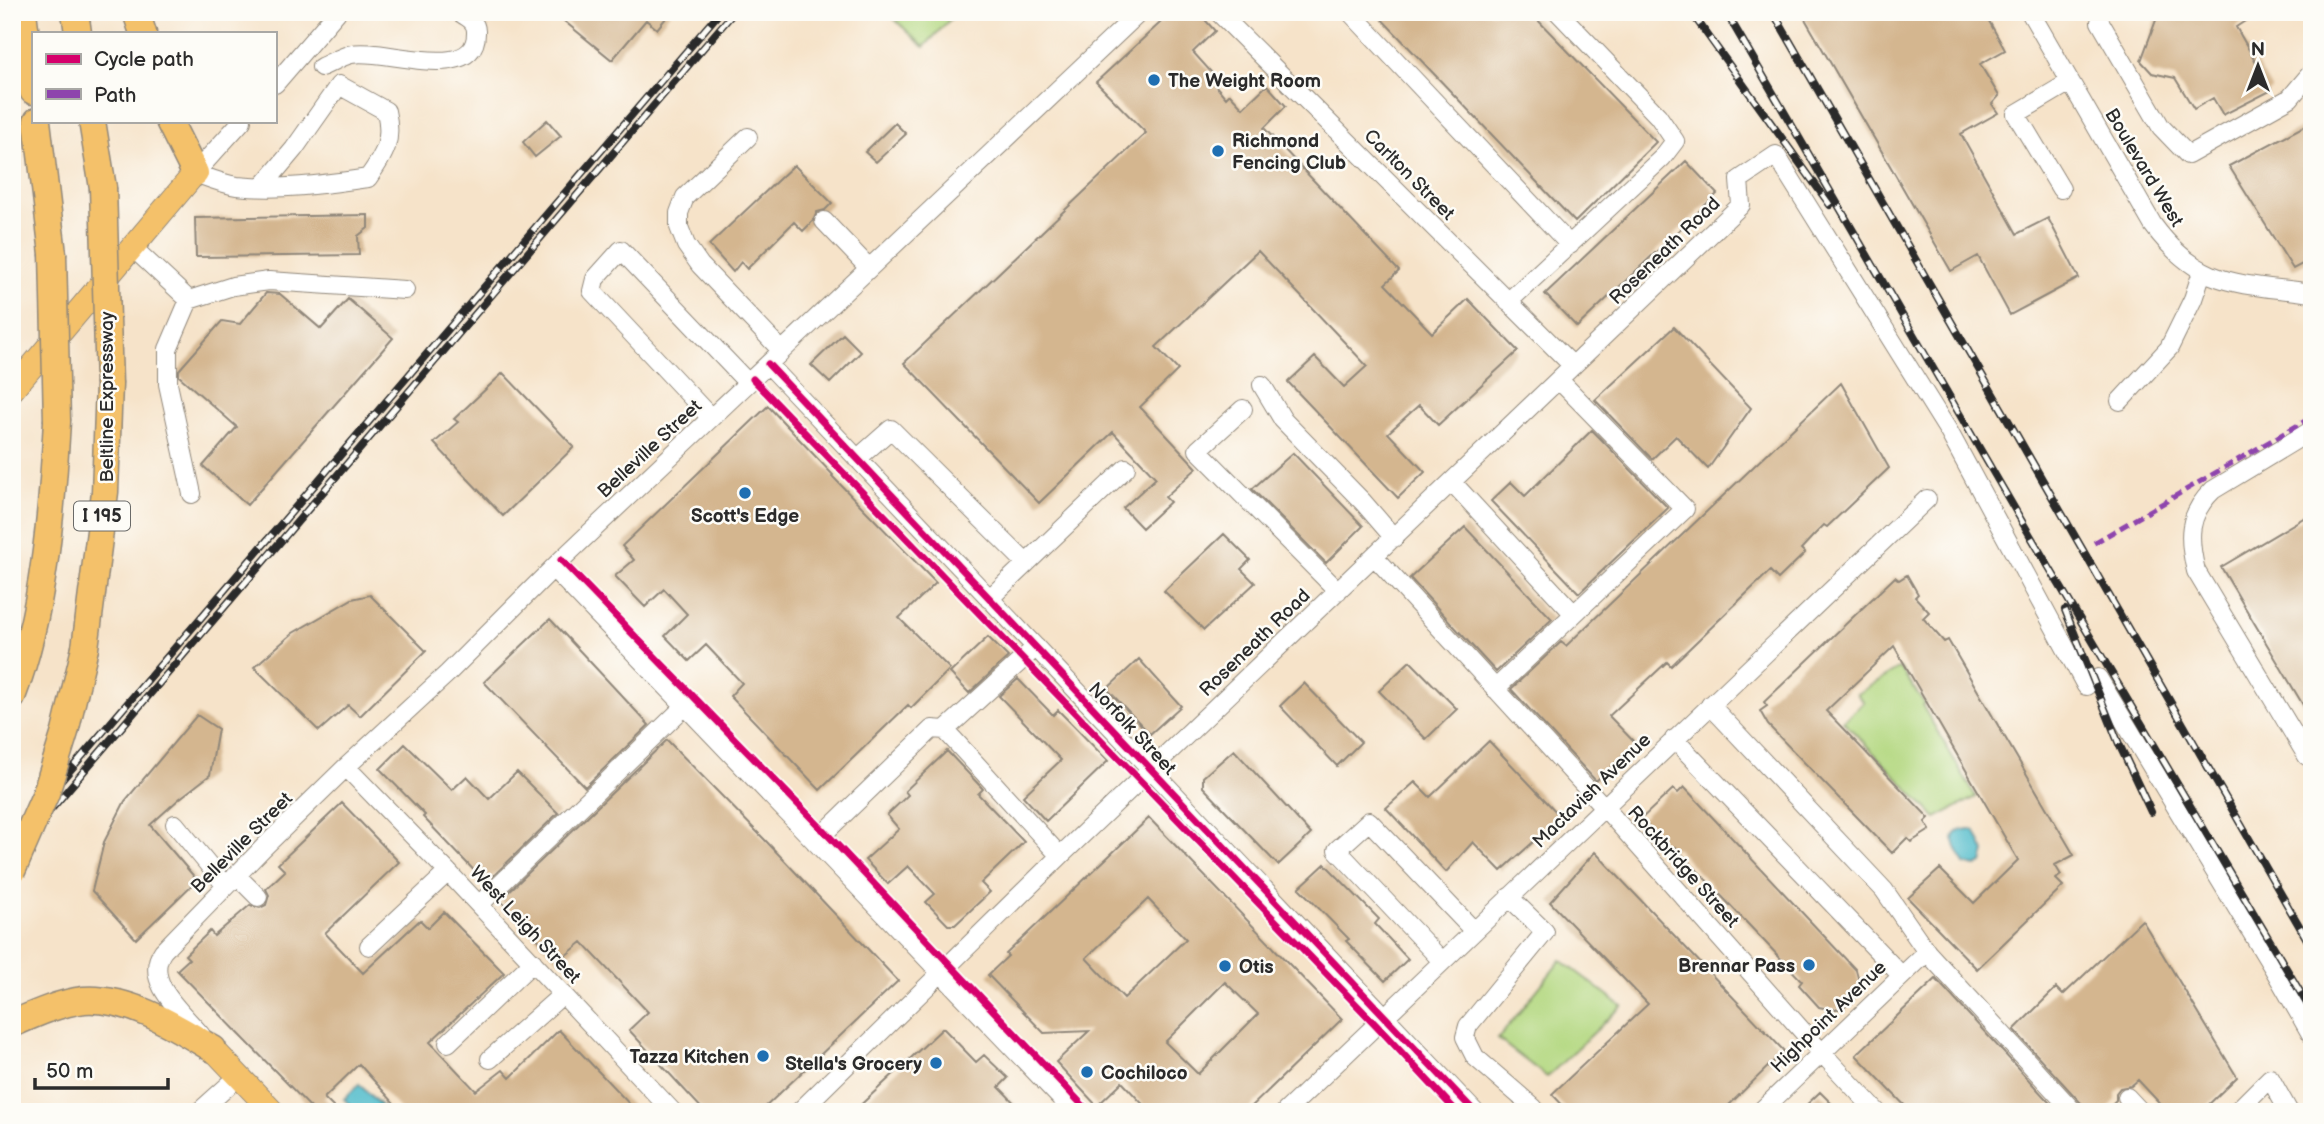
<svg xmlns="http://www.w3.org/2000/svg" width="2324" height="1124" font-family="'Balsamiq Sans',sans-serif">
<rect width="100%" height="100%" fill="#fdfcf7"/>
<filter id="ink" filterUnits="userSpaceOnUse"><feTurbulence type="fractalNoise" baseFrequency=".0143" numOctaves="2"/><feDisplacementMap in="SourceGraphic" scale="14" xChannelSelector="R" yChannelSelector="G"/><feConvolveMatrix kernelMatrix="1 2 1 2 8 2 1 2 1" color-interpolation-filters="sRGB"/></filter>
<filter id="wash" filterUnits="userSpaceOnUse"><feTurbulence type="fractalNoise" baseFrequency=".00686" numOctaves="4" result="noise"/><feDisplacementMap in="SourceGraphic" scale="28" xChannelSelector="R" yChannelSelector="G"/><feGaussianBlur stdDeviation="1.57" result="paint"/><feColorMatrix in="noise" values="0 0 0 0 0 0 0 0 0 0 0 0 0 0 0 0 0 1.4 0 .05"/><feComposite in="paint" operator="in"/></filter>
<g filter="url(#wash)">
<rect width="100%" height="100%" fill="#f6e3c9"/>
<!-- green -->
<path fill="#b4d881" stroke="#708256" stroke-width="2" d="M 887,12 L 953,12 L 955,14 L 924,47 Z
M 1900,668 L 1925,704 L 1922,705 L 1976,797 L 1936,818 L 1843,721 L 1864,702 L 1857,694 Z
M 1561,960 L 1622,1006 L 1547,1077 L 1498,1039 Z"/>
<!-- water -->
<path fill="#4fbbca" stroke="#3d737a" stroke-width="2" d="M 1972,829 L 1976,832 L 1985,852 L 1982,863 L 1976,866 L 1965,864 C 1956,850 1943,829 1972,829 Z
M 359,1084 L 387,1112 L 357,1112 L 344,1099 Z"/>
<g id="blocks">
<!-- building -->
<path fill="#d4b68f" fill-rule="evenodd" d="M 553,12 L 671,12 L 657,29 L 646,20 L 612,60 Z
M 1172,12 L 1198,12 L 1215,31 L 1193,52 L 1212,73 L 1209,78 L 1226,98 L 1230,94 L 1243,108 L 1267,85 L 1286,106 L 1264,128 L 1399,271 L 1385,284 L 1432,333 L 1468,299 L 1518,351 L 1438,425 L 1419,405 L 1388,433 L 1425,472 L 1398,498 L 1288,382 L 1315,357 L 1344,387 L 1367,366 L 1258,251 L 1156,347 L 1178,370 L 1140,407 L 1197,468 L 1165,497 L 1170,502 L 1142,528 L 1123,508 L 1156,478 L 1113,432 L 1039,503 L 904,363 L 1146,133 L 1096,82 Z
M 1375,12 L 1530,12 L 1656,142 L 1575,222 Z
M 1801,12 L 1984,12 L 2005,50 L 1980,64 L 1999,96 L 1992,104 L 1998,113 L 1961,134 L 2017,234 L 2048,218 L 2079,278 L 2010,315 L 1978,256 L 1951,271 Z
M 2159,12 L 2259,12 L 2236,27 L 2272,90 L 2223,115 L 2213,98 L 2194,109 L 2175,78 L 2152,73 L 2141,61 Z
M 547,120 L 561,136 L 535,157 L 523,142 Z
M 2312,122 L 2312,259 L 2293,269 L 2229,166 Z
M 895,123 L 906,134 L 876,162 L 865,152 Z
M 1686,161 L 1717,194 L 1577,327 L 1545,294 Z
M 794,165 L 832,203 L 825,210 L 817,212 L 813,221 L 803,231 L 794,222 L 747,269 L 741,262 L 733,272 L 709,245 Z
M 368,215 L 368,228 L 358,236 L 359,255 L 196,257 L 195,218 Z
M 266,293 L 280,294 L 321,329 L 348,299 L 393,338 L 247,505 L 203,466 L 237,427 L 179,376 L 179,370 L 222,321 L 240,324 Z
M 1674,327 L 1751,408 L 1708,469 L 1676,436 L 1652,459 L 1595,400 Z
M 843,334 L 861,352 L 830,383 L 811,365 Z
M 503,373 L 574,447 L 503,516 L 434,443 L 458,422 L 454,419 Z
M 1841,383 L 1889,468 L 1827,527 L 1824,525 L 1813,536 L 1801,549 L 1805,553 L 1778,579 L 1770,571 L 1671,666 L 1667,662 L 1609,716 L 1636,744 L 1596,781 L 1511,689 L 1561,642 L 1566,646 Z
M 768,406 L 833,475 L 832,476 L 936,583 L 899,618 L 950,669 L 911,708 L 908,705 L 820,790 L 730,696 L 742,683 L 706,645 L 689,661 L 665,636 L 687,614 L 664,589 L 645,607 L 615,576 L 634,560 L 622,546 Z
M 1592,430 L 1668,508 L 1579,593 L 1491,501 L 1511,482 L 1525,496 Z
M 1293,453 L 1363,526 L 1326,563 L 1252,489 Z
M 2312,513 L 2312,720 L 2221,567 Z
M 1465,527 L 1552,619 L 1496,672 L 1410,578 Z
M 1224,534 L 1250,560 L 1241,569 L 1255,583 L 1204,630 L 1164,591 Z
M 1907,575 L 1918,594 L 1915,597 L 1929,612 L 1923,618 L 1944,642 L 1948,640 L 2074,855 L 2055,865 L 2061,875 L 2056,879 L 2063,886 L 1977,969 L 1908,898 L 1940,869 L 1974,903 L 2018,860 L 1894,646 L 1826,711 L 1929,818 L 1925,822 L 1930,830 L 1911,842 L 1907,838 L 1892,853 L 1768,725 L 1760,711 L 1767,706 L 1764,702 L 1895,577 L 1899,580 Z
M 370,595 L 426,651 L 360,716 L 348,705 L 319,731 L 254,667 L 293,633 L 352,599 Z
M 550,619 L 649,725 L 585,787 L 484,682 Z
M 988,637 L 1008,657 L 969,693 L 950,673 Z
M 1139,659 L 1181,706 L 1150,734 L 1107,689 Z
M 1410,661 L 1457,709 L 1426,739 L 1379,691 Z
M 1018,679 L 1053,715 L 1058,710 L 1108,761 L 1046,821 L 1023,796 L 1061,760 L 999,696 Z
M 1304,683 L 1361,742 L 1337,766 L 1280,706 Z
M 197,715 L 218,729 L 210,775 L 179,799 L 150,825 L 197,880 L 136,939 L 92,891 L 104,842 L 125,801 Z
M 667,740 L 765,840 L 898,981 L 760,1112 L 705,1112 L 629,1030 L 648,1012 L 582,942 L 559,961 L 500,900 Z
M 1489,741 L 1561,817 L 1501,871 L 1473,842 L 1446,872 L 1386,808 L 1415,782 L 1430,797 Z
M 405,744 L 452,790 L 467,776 L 489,799 L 517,772 L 558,813 L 486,883 L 423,817 L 425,815 L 380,769 Z
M 1234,750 L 1311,834 L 1278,865 L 1203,787 L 1203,777 Z
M 947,751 L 983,789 L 978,794 L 1024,842 L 981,883 L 990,892 L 955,925 L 948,925 L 926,902 L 935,894 L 908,866 L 888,884 L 865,860 L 899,829 L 887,815 L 908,795 L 905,791 Z
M 1684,787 L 1856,970 L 1859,981 L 1857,995 L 1852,1003 L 1840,1009 L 1829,1009 L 1819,1007 L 1799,985 L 1802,981 L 1675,847 L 1671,851 L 1641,819 L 1673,789 L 1678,793 Z
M 342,803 L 399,862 L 325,933 L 363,973 L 420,920 L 428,928 L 444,912 L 504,973 L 430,1042 L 476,1091 L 503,1070 L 510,1078 L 559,1030 L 637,1112 L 402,1112 L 359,1064 L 324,1098 L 338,1112 L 315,1112 L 177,970 L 189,959 L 185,955 L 210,931 L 214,936 L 250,905 L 260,908 L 266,905 L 269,895 L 266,889 L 285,871 L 278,864 Z
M 1149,818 L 1342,1019 L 1246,1112 L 1150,1112 L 1122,1082 L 1097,1106 L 1056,1062 L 1089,1031 L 1044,1033 L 988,975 L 1008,956 L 1006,954 ZM 1148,899 L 1186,939 L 1124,998 L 1086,958 ZM 1225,982 L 1258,1014 L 1198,1074 L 1165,1042 Z
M 1595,852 L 1784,1051 L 1729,1105 L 1735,1112 L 1569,1112 L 1552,1094 L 1648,1004 L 1550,902 Z
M 1325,864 L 1379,919 L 1375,924 L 1408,959 L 1385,981 L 1346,941 L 1349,939 L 1299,888 Z
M 2142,920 L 2237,1077 L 2201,1112 L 2168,1112 L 2138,1080 L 2131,1086 L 2120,1088 L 2116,1093 L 2116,1100 L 2104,1112 L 2085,1112 L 2082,1104 L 2014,1030 L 2056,988 L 2063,995 Z
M 1936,979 L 2058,1112 L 1911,1112 L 1856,1055 Z
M 943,1028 L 976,1062 L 984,1055 L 1008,1078 L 999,1087 L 1023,1112 L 853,1112 Z
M 1820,1092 L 1840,1112 L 1799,1112 Z"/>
</g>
</g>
<g filter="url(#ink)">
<use href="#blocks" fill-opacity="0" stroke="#90877a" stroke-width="2"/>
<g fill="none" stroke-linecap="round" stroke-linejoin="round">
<defs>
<path id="minor" d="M 1218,12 L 1573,366
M 1350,12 L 1570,245
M 2030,12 L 2153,225 C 2200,289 2240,283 2312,293
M 2100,22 L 2161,127 L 2188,155 L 2290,98 L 2312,72
M 321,67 C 331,63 342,56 352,54 C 382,47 478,86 476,31 C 476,21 467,17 459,12
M 275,84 L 337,12
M 242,121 L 195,173 C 209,178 223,184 237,186 C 280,191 326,184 368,178 C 385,154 393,141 386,111 L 339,85 L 294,149 L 262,187
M 748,137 L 685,197 L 679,213 L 679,227 L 686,245 L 700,265 L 782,351
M 2061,189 L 2016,114 L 2070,82
M 824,221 L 869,268
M 132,247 L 189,300 L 233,286 L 269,281 L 405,290
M 189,300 L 168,349 L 168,384 L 192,494
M 1508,302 L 1662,158 L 1675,141 L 1658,116 L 1558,12
M 768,364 L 1475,1112
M 1559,380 L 1685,509 L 1574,614
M 1262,385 L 1283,420 L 1363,502 L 1394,538
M 2120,401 L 2169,348 L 2193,299 L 2202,272
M 1243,409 L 1198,450 L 1338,591
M 711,418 L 592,291 L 595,279 L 621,250 L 748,383
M 2312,430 L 2213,490 C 2187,515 2188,538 2196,571 L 2307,756 L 2312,759
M 857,459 L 891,429 L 1026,563
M 1452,482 L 1574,614 L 1495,689
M 1374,556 L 1604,807 L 1821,1052 L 1877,1112
M 553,568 L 1074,1112
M 989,599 L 1126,468
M 1710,705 L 1884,890 L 1927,952 L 2074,1112
M 945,730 L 1060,856
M 1674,739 L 1901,975
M 346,767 L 448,872 L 673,1112
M 175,824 L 226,886
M 815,842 L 932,729 L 945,730 L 1036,647
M 236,875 L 258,897
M 1509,897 L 1545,932 L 1468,1026 L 1465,1037 L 1475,1057 L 1534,1108 L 1530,1112
M 479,905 L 685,706
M 369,946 L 448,872
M 1442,961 L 1337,850 L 1369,821 L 1474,931
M 201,1035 C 183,1013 142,981 163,951 L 263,848 L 346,767 L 448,673 L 561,560 L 1140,12
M 448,1043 L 533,962
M 490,1059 L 563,994
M 2127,1097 L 2141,1112
M 199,1112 L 239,1076
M 799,1112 L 1060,856 L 1741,205 L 1739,180 L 1776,155 L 1949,432 L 2086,686 L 2098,678 L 2272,966 L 2312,1036
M 1285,1112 L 1927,499
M 1760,1112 L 1927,952
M 2236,1112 L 2270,1078 L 2289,1112"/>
<path id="major" d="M 12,390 L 195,173
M 213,1049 L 273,1112"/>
<path id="highway" d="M 23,12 L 33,91
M 75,12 L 78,33
M 136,12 L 143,33
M 37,121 L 53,254
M 92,121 L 103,188
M 169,121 L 195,173
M 85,648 L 105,492 L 109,384
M 12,697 C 44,613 52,510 57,421
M 12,1024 C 35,1014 59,1003 84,1000 C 130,997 176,1027 213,1049"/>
</defs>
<!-- minor casing -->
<use href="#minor" stroke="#90877a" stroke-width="20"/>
<!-- major casing -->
<use href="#major" stroke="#90877a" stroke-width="25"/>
<!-- highway casing -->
<use href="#highway" stroke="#90877a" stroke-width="29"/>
<!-- minor -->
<use href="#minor" stroke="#fff" stroke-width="18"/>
<!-- major -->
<use href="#major" stroke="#f4c16a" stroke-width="23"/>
<!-- highway -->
<use href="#highway" stroke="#f4c16a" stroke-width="26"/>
<defs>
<path id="rail" d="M 1691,12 L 1830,205
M 1726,12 L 2024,525 L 2312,1012
M 1773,12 L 2312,948
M 2065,610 L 2119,744 L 2151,812
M 12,838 L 720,12
M 12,855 L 734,12"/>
</defs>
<!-- rail casing -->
<use href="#rail" stroke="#2b2b2b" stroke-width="8"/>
<!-- rail -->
<use href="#rail" stroke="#fdfcf7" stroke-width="5" stroke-dasharray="16" stroke-linecap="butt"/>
<defs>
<path id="highway-bridge" d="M 103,188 L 109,384
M 53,254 L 57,421
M 12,871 L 46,793 L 65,732 L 85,648"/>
</defs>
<!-- highway-bridge casing -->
<use href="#highway-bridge" stroke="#90877a" stroke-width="29" stroke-linecap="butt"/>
<!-- highway-bridge -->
<use href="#highway-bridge" stroke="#f4c16a" stroke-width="26"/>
<!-- quiet -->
<path stroke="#8e44ad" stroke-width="5" stroke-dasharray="10 5" stroke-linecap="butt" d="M 2094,543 L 2312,417"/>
<defs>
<path id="cycleway" d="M 768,364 L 1475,1112
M 753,379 L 1376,1025 L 1457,1112
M 561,560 L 825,832 L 1089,1112"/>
</defs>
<!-- cycleway casing -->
<use href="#cycleway" stroke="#fdfcf7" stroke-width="11"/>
<!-- cycleway -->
<use href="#cycleway" stroke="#d6006c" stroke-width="7"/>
</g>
</g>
<!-- markers -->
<g fill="#1f6fb2" stroke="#fdfcf7" stroke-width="2.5">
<circle cx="1154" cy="80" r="7"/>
<circle cx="1218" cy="151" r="7"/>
<circle cx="745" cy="493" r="7"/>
<circle cx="1809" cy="965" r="7"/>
<circle cx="1225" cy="966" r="7"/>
<circle cx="763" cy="1056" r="7"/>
<circle cx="936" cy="1063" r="7"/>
<circle cx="1087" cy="1072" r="7"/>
</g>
<g text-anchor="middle" stroke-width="5" stroke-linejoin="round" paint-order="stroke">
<!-- shield labels -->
<rect fill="#fdfcf7" stroke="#6a6a68" stroke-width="2" x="74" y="501.5" width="56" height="29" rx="5"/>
<g font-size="18" font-weight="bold" fill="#2b2b2b">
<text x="102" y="522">I 195</text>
</g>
<!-- poi labels -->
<g font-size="19" font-weight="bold" fill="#2b2b2b" stroke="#fdfcf7" text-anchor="start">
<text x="1168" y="87">The Weight Room</text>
<text x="1232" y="147">Richmond<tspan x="1232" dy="22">Fencing Club</tspan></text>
<text x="745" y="522" text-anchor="middle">Scott's Edge</text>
<text x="1795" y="972" text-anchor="end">Brennar Pass</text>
<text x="1239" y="973">Otis</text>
<text x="749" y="1063" text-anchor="end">Tazza Kitchen</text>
<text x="922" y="1070" text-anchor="end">Stella's Grocery</text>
<text x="1101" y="1079">Cochiloco</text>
</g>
<!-- street labels -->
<g font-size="19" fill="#2b2b2b" stroke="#fdfcf7">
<text transform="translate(2145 167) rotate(59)" y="7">Boulevard West</text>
<text transform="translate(1410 174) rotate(45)" y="7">Carlton Street</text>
<text transform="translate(1664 250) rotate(-44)" y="7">Roseneath Road</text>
<text transform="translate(106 397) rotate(-90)" y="7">Beltline Expressway</text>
<text transform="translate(649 448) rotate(-43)" y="7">Belleville Street</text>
<text transform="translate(1254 642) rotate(-44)" y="7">Roseneath Road</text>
<text transform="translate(1133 728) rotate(47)" y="7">Norfolk Street</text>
<text transform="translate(1591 790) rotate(-44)" y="7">Mactavish Avenue</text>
<text transform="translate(241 842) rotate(-45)" y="7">Belleville Street</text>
<text transform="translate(1684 866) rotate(48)" y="7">Rockbridge Street</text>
<text transform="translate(526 924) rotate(47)" y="7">West Leigh Street</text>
<text transform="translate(1828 1016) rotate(-44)" y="7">Highpoint Avenue</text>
</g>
</g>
<!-- margin -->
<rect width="2324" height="1124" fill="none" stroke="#fdfcf7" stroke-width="42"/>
<!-- legend -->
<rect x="32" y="32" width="245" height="91" fill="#fdfcf7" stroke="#a9a8a5" stroke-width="2"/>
<rect x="46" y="54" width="35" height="10" fill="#d6006c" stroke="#a9a8a5" stroke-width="2"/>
<text x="94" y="66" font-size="21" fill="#2b2b2b">Cycle path</text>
<rect x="46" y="89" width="35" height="10" fill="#8e44ad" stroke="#a9a8a5" stroke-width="2"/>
<text x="94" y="102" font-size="21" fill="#2b2b2b">Path</text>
<!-- north arrow -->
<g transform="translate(2258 66)" stroke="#fdfcf7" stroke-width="5" paint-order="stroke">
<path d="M0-5L12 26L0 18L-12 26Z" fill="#2b2b2b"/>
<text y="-10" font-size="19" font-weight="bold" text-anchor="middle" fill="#2b2b2b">N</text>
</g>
<!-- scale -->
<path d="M35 1078v10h133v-10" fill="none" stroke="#2b2b2b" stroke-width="3.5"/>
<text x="46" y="1078" font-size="21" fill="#2b2b2b" stroke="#fdfcf7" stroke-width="5" paint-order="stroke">50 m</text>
</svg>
